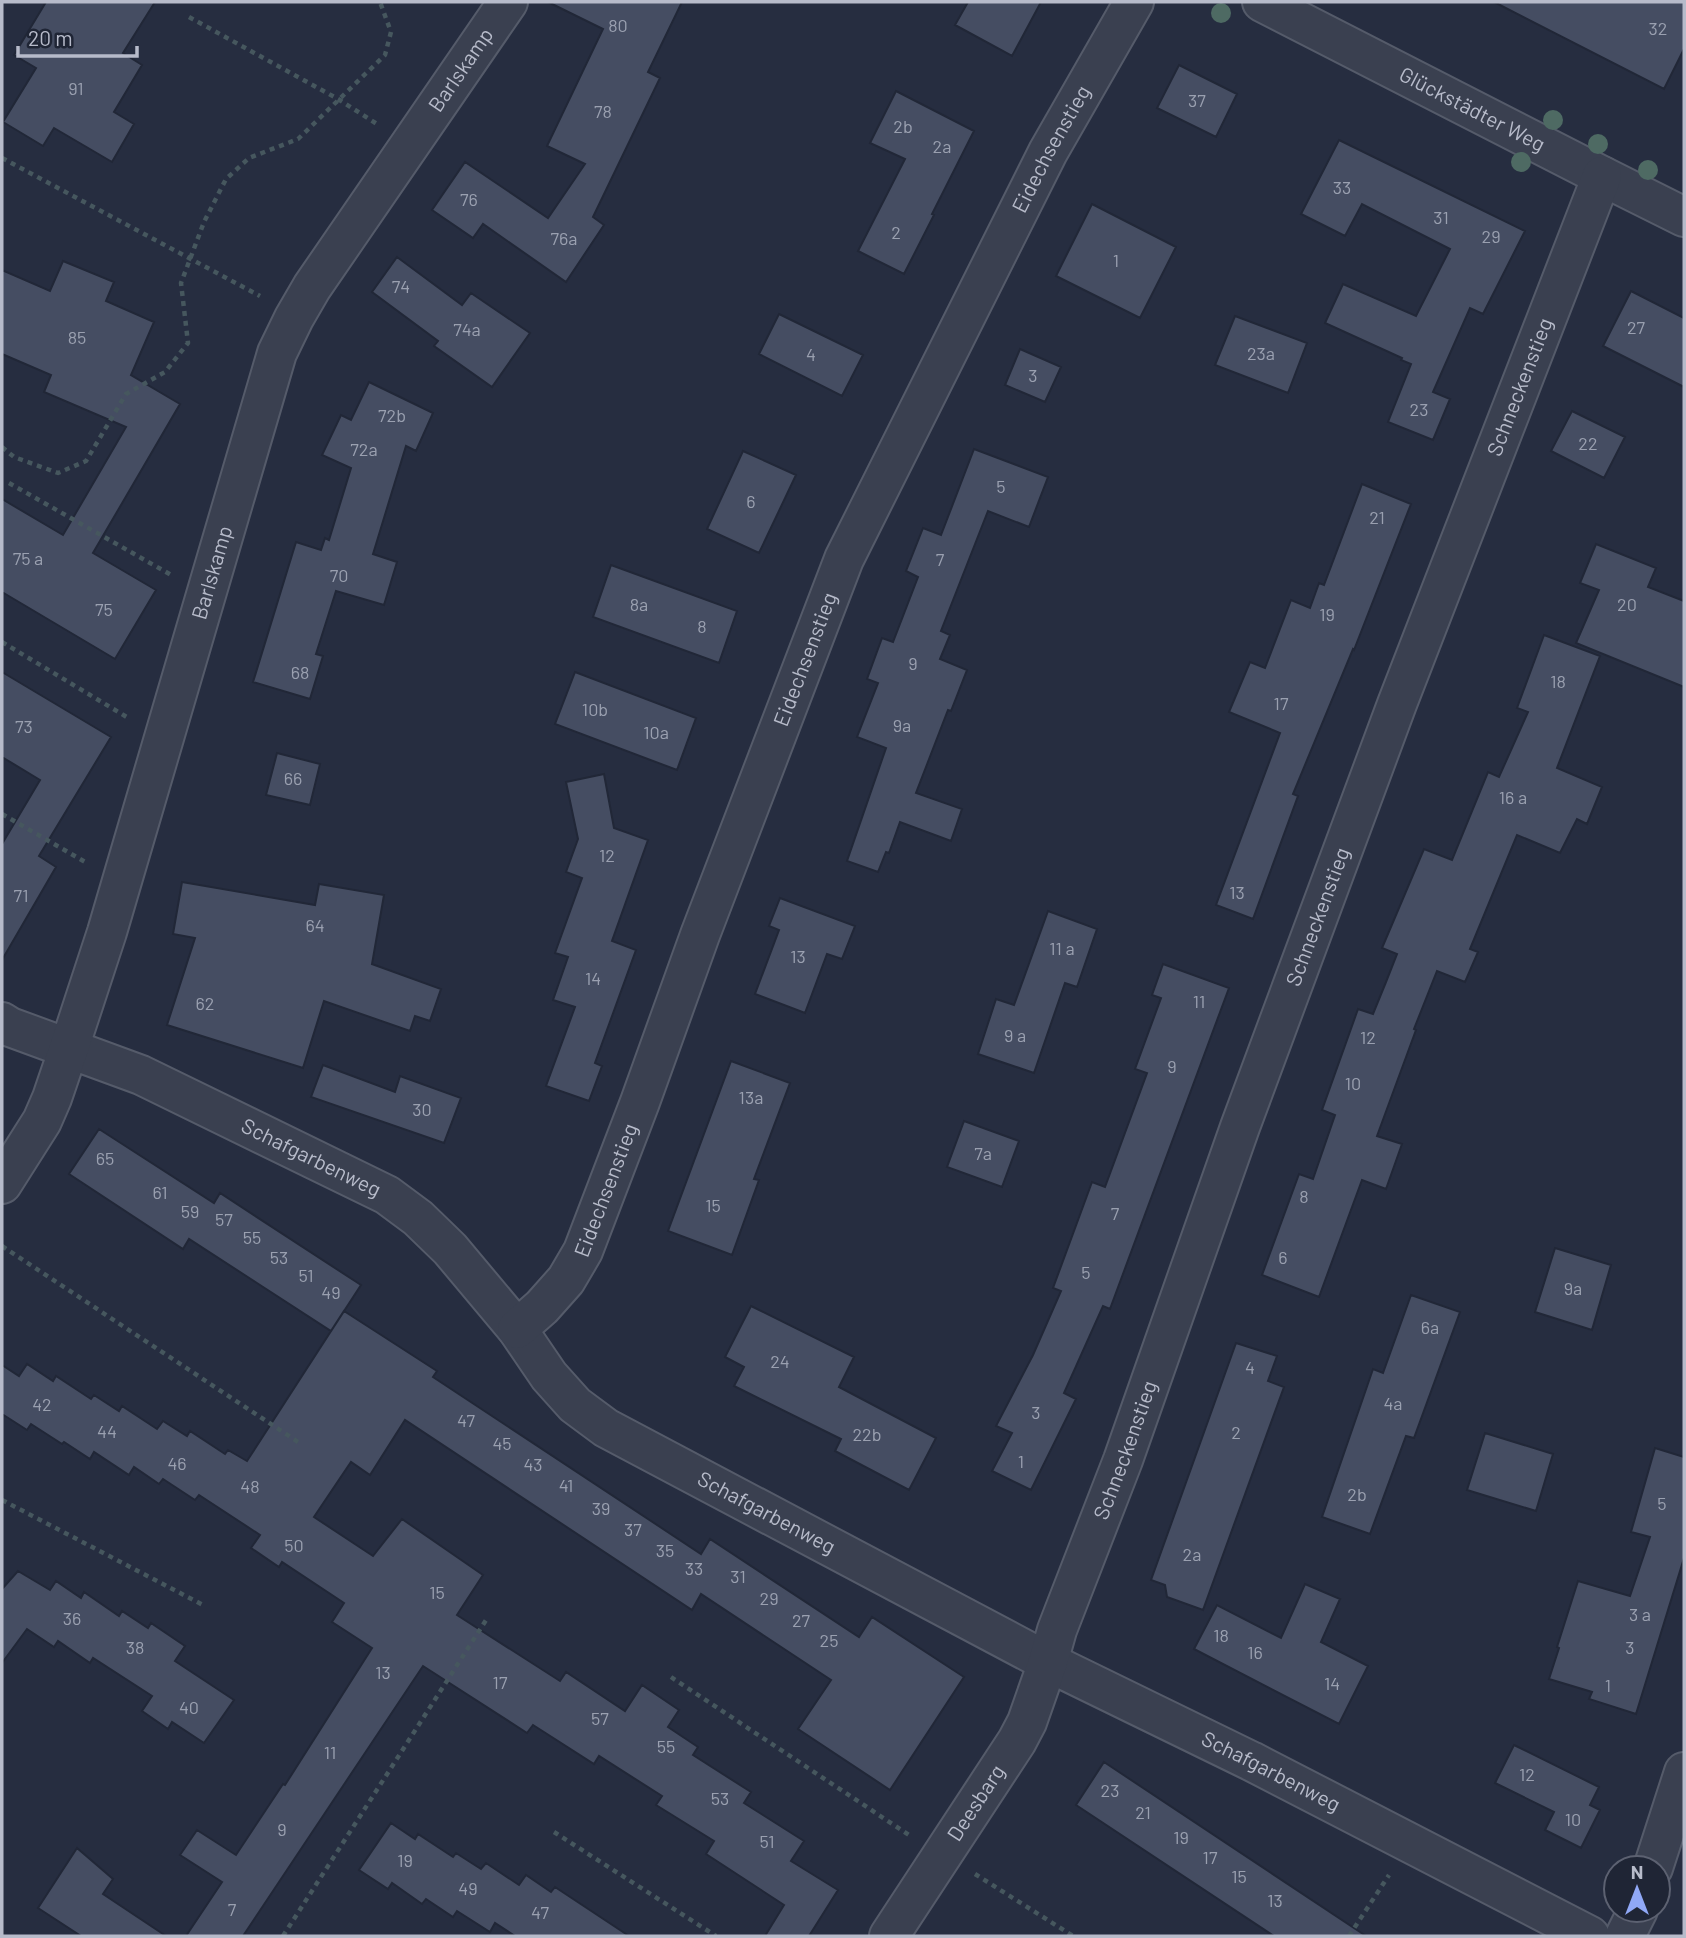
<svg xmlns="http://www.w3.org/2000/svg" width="1686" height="1938" font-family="Barlow,sans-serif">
<rect width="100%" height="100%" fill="#262d40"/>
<!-- building -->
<path fill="#454d62" stroke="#212737" stroke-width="2" d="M 46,2 L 155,2 L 123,53 L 142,65 L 114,112 L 134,124 L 112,162 L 54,128 L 43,146 L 3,122 L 36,68 L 14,55 Z
M 548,2 L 682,2 L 648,72 L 660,78 L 593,217 L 604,225 L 566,282 L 483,224 L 473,238 L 432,210 L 465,162 L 548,218 L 585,164 L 547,146 L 603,29 Z
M 968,2 L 1041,2 L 1012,56 L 955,25 Z
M 1494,2 L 1684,2 L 1684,49 L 1664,89 Z
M 1179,65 L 1237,94 L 1216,137 L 1157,108 Z
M 896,91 L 974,131 L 932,214 L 934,215 L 904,274 L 858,251 L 905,159 L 870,143 Z
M 1339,140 L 1525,231 L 1483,314 L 1470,308 L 1433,392 L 1450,399 L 1433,440 L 1388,422 L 1411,364 L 1401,360 L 1402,358 L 1325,323 L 1343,284 L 1416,316 L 1450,249 L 1362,204 L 1345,236 L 1301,214 Z
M 1092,204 L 1176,247 L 1140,318 L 1056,276 Z
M 397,257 L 462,305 L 471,293 L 530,333 L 492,387 L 434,346 L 438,341 L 372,292 Z
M 63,261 L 114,282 L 106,301 L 154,322 L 131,375 L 180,404 L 93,553 L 156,590 L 115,659 L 2,592 L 2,499 L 63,535 L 126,427 L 44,392 L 51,375 L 2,354 L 2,270 L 50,291 Z
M 1631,291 L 1684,318 L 1684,387 L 1603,346 Z
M 779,314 L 863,355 L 842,396 L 759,354 Z
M 1235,316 L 1307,343 L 1288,393 L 1215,365 Z
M 1020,349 L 1061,367 L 1045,402 L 1005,385 Z
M 369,382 L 433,413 L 416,451 L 406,446 L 373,554 L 397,562 L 384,605 L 336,591 L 316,654 L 323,656 L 310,699 L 253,682 L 296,542 L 321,550 L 325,538 L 329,540 L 351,468 L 322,455 L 341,415 L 351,420 Z
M 1572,411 L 1625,437 L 1604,478 L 1551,451 Z
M 974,449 L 1048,477 L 1029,527 L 988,511 L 941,631 L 950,635 L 940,659 L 967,670 L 951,711 L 948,710 L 916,793 L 962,809 L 951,841 L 900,822 L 889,853 L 886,852 L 878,872 L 847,861 L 886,748 L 857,737 L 878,683 L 867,679 L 882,638 L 893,642 L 918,577 L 906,571 L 923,528 L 941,535 Z
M 743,451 L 796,475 L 759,553 L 707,529 Z
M 1362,484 L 1411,504 L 1354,650 L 1353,649 L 1293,794 L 1298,796 L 1253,919 L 1216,905 L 1280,733 L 1229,712 L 1250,662 L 1265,668 L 1291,600 L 1310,608 L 1319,583 L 1324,585 Z
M 1596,544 L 1656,568 L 1648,587 L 1684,601 L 1684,687 L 1576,643 L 1599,590 L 1580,583 Z
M 611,565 L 737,611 L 719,663 L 593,617 Z
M 1544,635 L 1600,656 L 1557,768 L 1602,787 L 1587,824 L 1577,819 L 1560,853 L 1517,835 L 1470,949 L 1478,952 L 1465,982 L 1437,971 L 1414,1029 L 1416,1030 L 1377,1136 L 1402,1144 L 1386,1189 L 1362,1180 L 1319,1297 L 1262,1275 L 1299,1174 L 1313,1179 L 1335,1115 L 1322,1110 L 1358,1009 L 1373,1014 L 1386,982 L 1397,954 L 1382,948 L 1424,849 L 1452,860 L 1488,772 L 1499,777 L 1528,712 L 1517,708 Z
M 2,672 L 111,737 L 39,856 L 56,867 L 2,960 L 2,844 L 40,780 L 2,757 Z
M 575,672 L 696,718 L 677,770 L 555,724 Z
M 277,753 L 320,764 L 310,805 L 266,795 Z
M 604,774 L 614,828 L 648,840 L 612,941 L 636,950 L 595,1063 L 602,1066 L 589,1101 L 546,1086 L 575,1007 L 553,1000 L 568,957 L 555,953 L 582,878 L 566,872 L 578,839 L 566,782 Z
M 182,882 L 315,905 L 319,884 L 384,895 L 372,964 L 441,989 L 430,1021 L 415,1016 L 410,1031 L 324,1001 L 303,1068 L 167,1025 L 195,938 L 173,934 Z
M 780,898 L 855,926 L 842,959 L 827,954 L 805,1013 L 755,994 L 779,930 L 769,926 Z
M 1048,911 L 1097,929 L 1077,987 L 1065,983 L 1034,1073 L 978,1054 L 996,999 L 1014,1005 Z
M 1163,964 L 1229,988 L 1110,1309 L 1103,1306 L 1064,1393 L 1076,1399 L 1031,1490 L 992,1471 L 1012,1433 L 996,1426 L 1033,1355 L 1061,1291 L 1053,1288 L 1092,1182 L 1105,1187 L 1147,1073 L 1135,1069 L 1161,998 L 1152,995 Z
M 731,1061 L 790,1083 L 754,1179 L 759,1180 L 732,1255 L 668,1231 Z
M 323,1065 L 395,1092 L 400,1076 L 461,1098 L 444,1143 L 311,1097 Z
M 964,1121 L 1019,1141 L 1002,1187 L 947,1167 Z
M 99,1129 L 214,1203 L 220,1193 L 361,1285 L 331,1331 L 189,1239 L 183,1249 L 69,1174 Z
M 1555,1248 L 1611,1265 L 1592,1330 L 1535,1312 Z
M 1411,1295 L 1460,1312 L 1414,1438 L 1406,1436 L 1370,1534 L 1322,1517 L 1373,1369 L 1383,1373 Z
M 751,1306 L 854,1357 L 839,1387 L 936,1438 L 909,1490 L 835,1451 L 841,1439 L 734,1386 L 744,1367 L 725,1357 Z
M 344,1311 L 437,1371 L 433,1377 L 701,1554 L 710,1539 L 859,1637 L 872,1617 L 964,1677 L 890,1790 L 798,1729 L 831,1680 L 701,1594 L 692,1610 L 405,1420 L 370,1475 L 351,1462 L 314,1517 L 373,1556 L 402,1519 L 483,1575 L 457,1615 L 560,1681 L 566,1672 L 625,1711 L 642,1685 L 679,1710 L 668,1727 L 698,1747 L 693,1755 L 751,1792 L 744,1803 L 804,1841 L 791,1861 L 838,1890 L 809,1936 L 765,1936 L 784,1905 L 706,1854 L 714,1841 L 656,1805 L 662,1796 L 599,1756 L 594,1764 L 533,1725 L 527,1733 L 423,1666 L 243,1936 L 186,1936 L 222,1882 L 180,1855 L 197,1830 L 236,1855 L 283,1784 L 285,1785 L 372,1648 L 332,1622 L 344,1603 L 282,1562 L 279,1567 L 251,1548 L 260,1535 L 199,1495 L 195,1500 L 163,1479 L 159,1484 L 134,1467 L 129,1475 L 94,1452 L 90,1459 L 64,1442 L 62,1444 L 31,1424 L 27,1430 L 2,1414 L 2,1365 L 19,1376 L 27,1364 L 53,1381 L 56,1376 L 91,1399 L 94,1395 L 119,1411 L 122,1406 L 157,1429 L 163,1421 L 187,1436 L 190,1431 L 225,1454 L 228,1450 L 247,1461 Z
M 1236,1343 L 1277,1356 L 1268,1381 L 1284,1387 L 1203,1610 L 1167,1597 L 1165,1585 L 1151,1580 Z
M 1485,1433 L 1553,1454 L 1536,1511 L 1467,1490 Z
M 1655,1448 L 1684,1457 L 1684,1558 L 1636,1714 L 1589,1699 L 1592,1692 L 1549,1679 L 1559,1648 L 1557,1647 L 1578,1581 L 1630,1596 L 1650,1537 L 1631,1532 Z
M 18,1571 L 50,1590 L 56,1581 L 81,1598 L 84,1592 L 119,1616 L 122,1611 L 148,1628 L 151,1623 L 185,1646 L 175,1661 L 234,1700 L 204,1743 L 172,1722 L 168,1729 L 142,1711 L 152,1696 L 93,1658 L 90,1663 L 58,1641 L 54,1647 L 27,1629 L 2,1663 L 2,1589 Z
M 1305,1584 L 1340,1599 L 1321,1642 L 1368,1666 L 1339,1724 L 1194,1649 L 1217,1605 L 1281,1638 Z
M 1514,1745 L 1599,1787 L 1590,1805 L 1600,1810 L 1581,1848 L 1545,1830 L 1554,1812 L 1495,1783 Z
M 1104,1762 L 1366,1936 L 1274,1936 L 1076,1805 Z
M 391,1823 L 415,1839 L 418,1834 L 453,1857 L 456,1853 L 481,1869 L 486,1863 L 519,1885 L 526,1875 L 551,1892 L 555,1887 L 629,1936 L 515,1936 L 495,1923 L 490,1932 L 457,1911 L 453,1917 L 426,1899 L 422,1904 L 392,1883 L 388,1889 L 359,1870 Z
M 77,1848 L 113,1879 L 103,1894 L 166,1936 L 81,1936 L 38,1908 Z"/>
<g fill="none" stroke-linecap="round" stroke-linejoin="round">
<defs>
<g id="minor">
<path id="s1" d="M 1262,2 L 1602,176 L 1684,217"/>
<path id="s2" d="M 2,1022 L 10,1027 L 141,1075 L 387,1195 L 418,1218 L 450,1249 L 517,1329 L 549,1376 L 575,1405 L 606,1428 L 1048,1662 L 1251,1761 L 1590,1936"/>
<path id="s3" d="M 2,1184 L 42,1121 L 52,1098 L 69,1048 L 107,932 L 277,353 L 294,318 L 312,287 L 508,2"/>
<path id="s4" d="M 517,1329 L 542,1307 L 566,1280 L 583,1251 L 640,1102 L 700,935 L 844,559 L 1048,152 L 1134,2"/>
<path d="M 1653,1868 L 1684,1772"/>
<path id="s5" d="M 889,1936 L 1017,1741 L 1027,1722 L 1048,1662 L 1057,1630 L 1123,1460 L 1240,1127 L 1397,704 L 1602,176"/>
<path d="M 1625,1936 L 1638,1910"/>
</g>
</defs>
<!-- minor casing -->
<use href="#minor" stroke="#555b6a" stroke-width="42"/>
<!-- path -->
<path stroke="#46575e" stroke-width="4.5" stroke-dasharray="5 5" stroke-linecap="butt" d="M 189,17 L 338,99 L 377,124
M 2,158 L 260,296
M 2,447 L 14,457 L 58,473 L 86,461 L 126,394 L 165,372 L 188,343 L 181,283 L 204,222 L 226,179 L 249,158 L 298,139 L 385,55 L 391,32 L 380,2
M 9,483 L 173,576
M 2,642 L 130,719
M 2,814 L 87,863
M 2,1246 L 301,1444
M 2,1500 L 203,1605
M 671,1677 L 909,1835
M 554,1832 L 716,1936
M 975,1874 L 1073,1936
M 283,1936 L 488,1617
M 1349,1936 L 1389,1875"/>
<!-- minor -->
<use href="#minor" stroke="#3a4050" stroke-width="38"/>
</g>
<!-- trees -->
<g fill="#4e6a63">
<circle cx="1221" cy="13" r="10"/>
<circle cx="1553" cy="120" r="10"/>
<circle cx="1598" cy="144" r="10"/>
<circle cx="1521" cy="162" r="10"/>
<circle cx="1648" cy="170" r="10"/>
</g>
<g text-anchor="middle" stroke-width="5" stroke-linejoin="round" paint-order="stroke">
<!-- number labels -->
<g font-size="18" fill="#9aa0b0">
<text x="618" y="32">80</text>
<text x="1658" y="35">32</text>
<text x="76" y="95">91</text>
<text x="1197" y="107">37</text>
<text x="603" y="118">78</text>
<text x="903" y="133">2b</text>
<text x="942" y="153">2a</text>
<text x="1342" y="194">33</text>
<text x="469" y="206">76</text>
<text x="1441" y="224">31</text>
<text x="896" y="239">2</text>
<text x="1491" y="243">29</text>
<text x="564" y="245">76a</text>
<text x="1116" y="267">1</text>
<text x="401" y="293">74</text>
<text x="1636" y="334">27</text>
<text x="467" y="336">74a</text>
<text x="77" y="344">85</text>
<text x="1261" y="360">23a</text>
<text x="811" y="361">4</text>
<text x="1033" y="382">3</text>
<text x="1419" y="416">23</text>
<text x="392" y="422">72b</text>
<text x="1588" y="450">22</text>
<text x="364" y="456">72a</text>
<text x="1001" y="493">5</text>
<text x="751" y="508">6</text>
<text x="1377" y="524">21</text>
<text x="28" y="565">75 a</text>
<text x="940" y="566">7</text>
<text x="339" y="582">70</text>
<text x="639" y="611">8a</text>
<text x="1627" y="611">20</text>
<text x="104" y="616">75</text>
<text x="1327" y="621">19</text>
<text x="702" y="633">8</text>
<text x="913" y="670">9</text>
<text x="300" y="679">68</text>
<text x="1558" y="688">18</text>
<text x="1281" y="710">17</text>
<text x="595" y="716">10b</text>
<text x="902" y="732">9a</text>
<text x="24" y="733">73</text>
<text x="656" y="739">10a</text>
<text x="293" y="785">66</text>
<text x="1513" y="804">16 a</text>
<text x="607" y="862">12</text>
<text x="1237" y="899">13</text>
<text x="21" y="902">71</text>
<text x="315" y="932">64</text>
<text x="1062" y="955">11 a</text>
<text x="798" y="963">13</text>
<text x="593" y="985">14</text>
<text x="1199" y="1008">11</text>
<text x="205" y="1010">62</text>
<text x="1015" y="1042">9 a</text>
<text x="1368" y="1044">12</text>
<text x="1172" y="1073">9</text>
<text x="1353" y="1090">10</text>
<text x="751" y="1104">13a</text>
<text x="422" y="1116">30</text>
<text x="983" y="1160">7a</text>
<text x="105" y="1165">65</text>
<text x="160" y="1199">61</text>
<text x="1304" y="1203">8</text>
<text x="713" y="1212">15</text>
<text x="190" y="1218">59</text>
<text x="1115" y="1220">7</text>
<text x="224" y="1226">57</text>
<text x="252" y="1244">55</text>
<text x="279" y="1264">53</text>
<text x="1283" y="1264">6</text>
<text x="1086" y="1279">5</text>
<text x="306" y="1282">51</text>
<text x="1573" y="1295">9a</text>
<text x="331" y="1299">49</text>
<text x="1430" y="1334">6a</text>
<text x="780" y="1368">24</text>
<text x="1250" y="1374">4</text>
<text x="1393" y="1410">4a</text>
<text x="42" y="1411">42</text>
<text x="1036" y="1419">3</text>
<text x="466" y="1427">47</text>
<text x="107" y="1438">44</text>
<text x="1236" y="1439">2</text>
<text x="867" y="1441">22b</text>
<text x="502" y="1450">45</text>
<text x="1021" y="1468">1</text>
<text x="177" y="1470">46</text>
<text x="533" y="1471">43</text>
<text x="566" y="1492">41</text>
<text x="250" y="1493">48</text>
<text x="1357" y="1501">2b</text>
<text x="1662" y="1510">5</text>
<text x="601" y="1515">39</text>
<text x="633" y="1536">37</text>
<text x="294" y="1552">50</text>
<text x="665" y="1557">35</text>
<text x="1192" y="1561">2a</text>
<text x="694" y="1575">33</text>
<text x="738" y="1583">31</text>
<text x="437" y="1599">15</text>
<text x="769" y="1605">29</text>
<text x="1640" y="1621">3 a</text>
<text x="72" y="1625">36</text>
<text x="801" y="1627">27</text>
<text x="1221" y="1642">18</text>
<text x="829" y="1647">25</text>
<text x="135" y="1654">38</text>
<text x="1630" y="1654">3</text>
<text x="1255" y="1659">16</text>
<text x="383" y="1679">13</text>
<text x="500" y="1689">17</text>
<text x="1332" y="1690">14</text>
<text x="1608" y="1692">1</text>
<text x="189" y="1714">40</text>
<text x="600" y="1725">57</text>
<text x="666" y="1753">55</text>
<text x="330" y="1759">11</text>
<text x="1527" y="1781">12</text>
<text x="1110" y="1797">23</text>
<text x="720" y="1805">53</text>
<text x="1143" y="1819">21</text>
<text x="1573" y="1826">10</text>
<text x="282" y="1836">9</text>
<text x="1181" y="1844">19</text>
<text x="767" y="1848">51</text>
<text x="1210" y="1864">17</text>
<text x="405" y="1867">19</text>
<text x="1239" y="1883">15</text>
<text x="468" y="1895">49</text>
<text x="1275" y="1907">13</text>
<text x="232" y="1916">7</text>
<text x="540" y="1919">47</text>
</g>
<!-- street labels -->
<g font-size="21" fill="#b7bbca" stroke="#1f2535">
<text dy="7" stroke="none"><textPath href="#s3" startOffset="1216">Barlskamp</textPath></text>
<text dy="7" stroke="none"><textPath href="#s1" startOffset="236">Glückstädter Weg</textPath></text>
<text dy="7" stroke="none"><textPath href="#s4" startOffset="1302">Eidechsenstieg</textPath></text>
<text dy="7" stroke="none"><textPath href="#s5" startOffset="1678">Schneckenstieg</textPath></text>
<text dy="7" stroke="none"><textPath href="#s3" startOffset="649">Barlskamp</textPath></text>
<text dy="7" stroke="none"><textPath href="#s4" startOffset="735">Eidechsenstieg</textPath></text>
<text dy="7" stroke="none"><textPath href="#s5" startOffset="1111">Schneckenstieg</textPath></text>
<text dy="7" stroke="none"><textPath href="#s2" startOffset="338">Schafgarbenweg</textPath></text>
<text dy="7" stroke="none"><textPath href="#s4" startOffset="168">Eidechsenstieg</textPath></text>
<text dy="7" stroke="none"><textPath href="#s5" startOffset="544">Schneckenstieg</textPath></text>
<text dy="7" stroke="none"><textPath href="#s2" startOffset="926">Schafgarbenweg</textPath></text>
<text dy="7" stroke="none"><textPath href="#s2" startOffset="1493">Schafgarbenweg</textPath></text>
<text dy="7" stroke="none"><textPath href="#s5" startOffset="159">Deesbarg</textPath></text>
</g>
</g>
<!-- border -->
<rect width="1686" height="1938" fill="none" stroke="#b7bbca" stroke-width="7"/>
<!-- north arrow -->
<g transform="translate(1637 1889)"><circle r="33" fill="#1f2535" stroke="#5c6171" stroke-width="2"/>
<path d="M0-5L12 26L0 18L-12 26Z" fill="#90a8f6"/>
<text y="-10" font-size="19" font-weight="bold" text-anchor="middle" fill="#b7bbca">N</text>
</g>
<!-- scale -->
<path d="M18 46v10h119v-10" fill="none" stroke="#b7bbca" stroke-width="3.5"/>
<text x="28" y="46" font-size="21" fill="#b7bbca" stroke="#1f2535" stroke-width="5" paint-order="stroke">20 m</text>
</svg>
